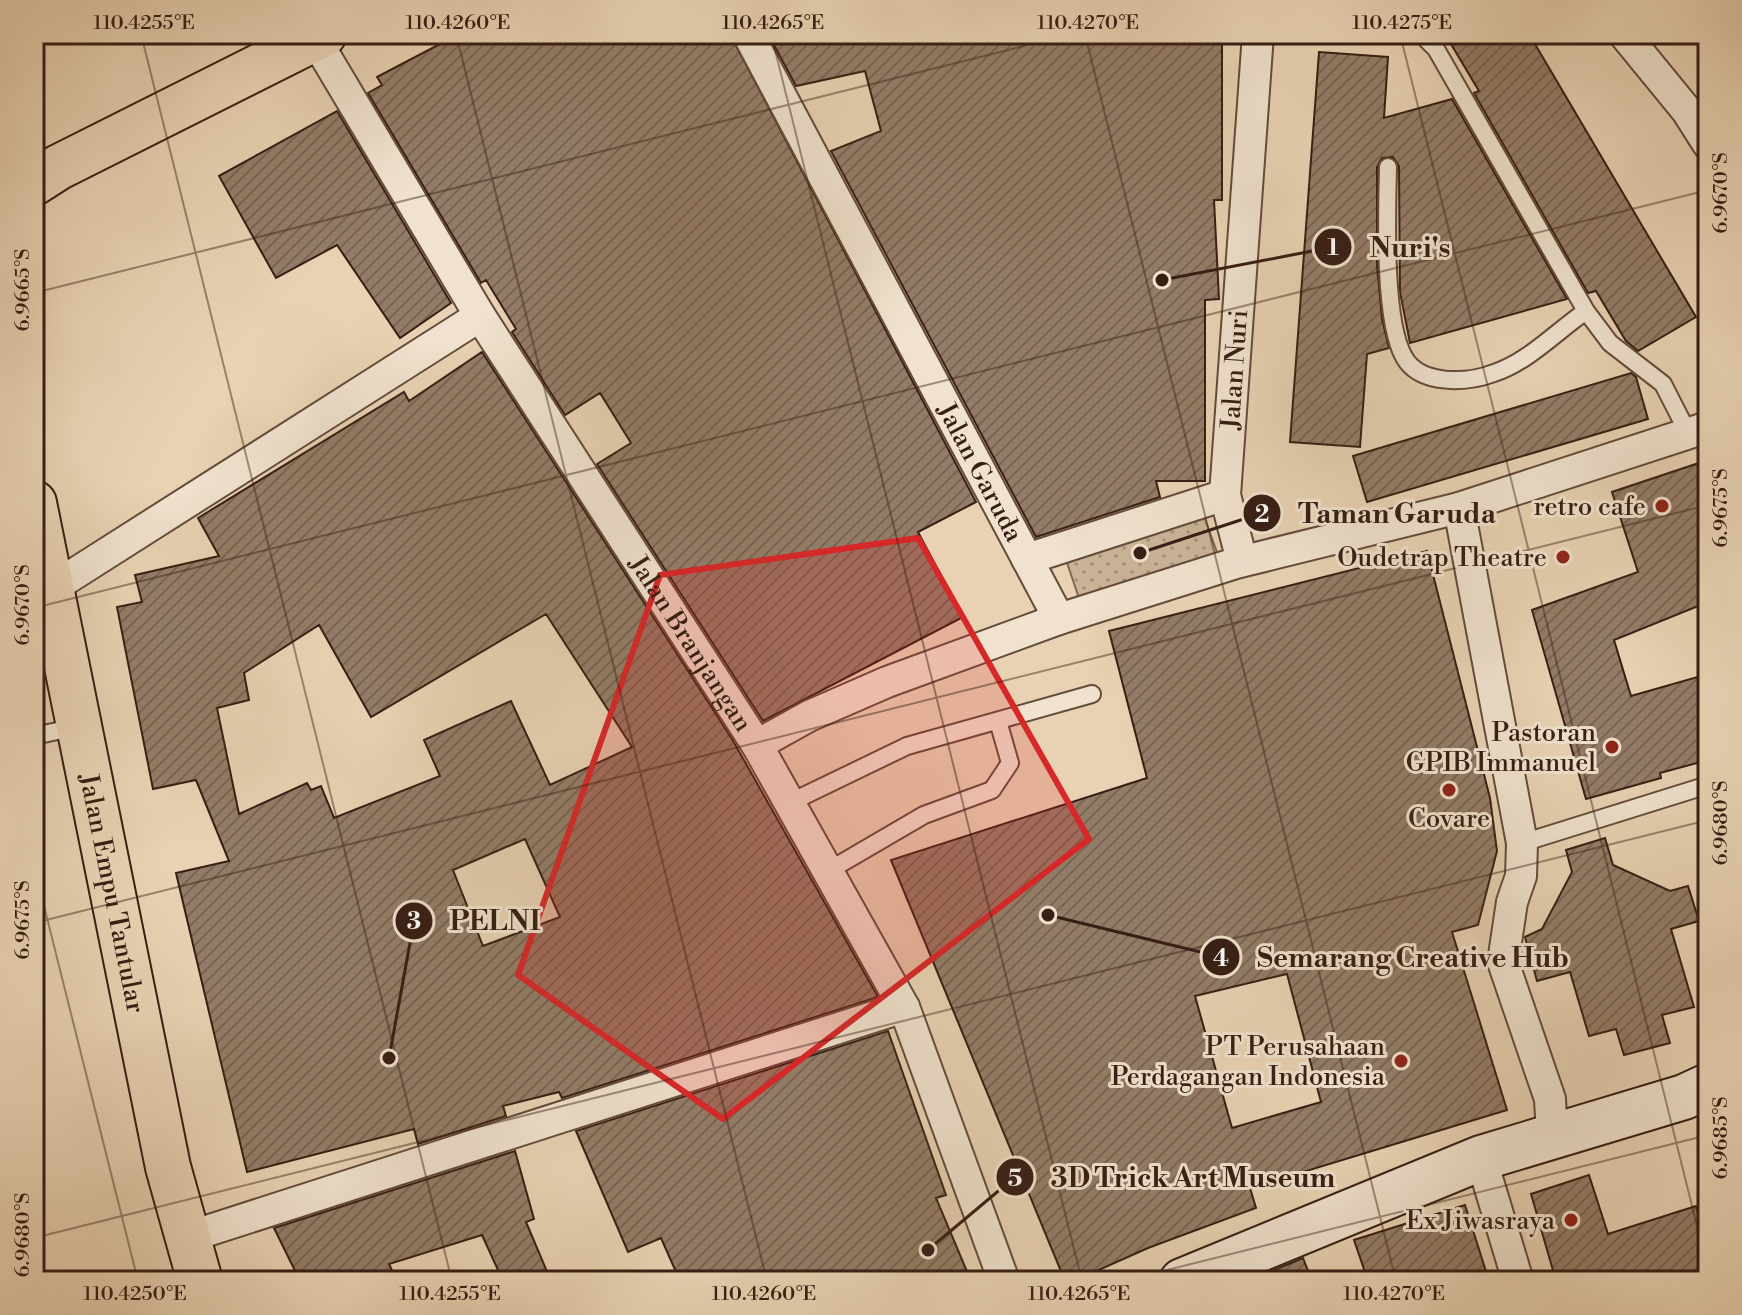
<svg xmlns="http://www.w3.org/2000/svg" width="1742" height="1315" font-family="'Libre Bodoni',serif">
<defs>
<pattern id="park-dots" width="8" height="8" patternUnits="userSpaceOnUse" patternTransform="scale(2)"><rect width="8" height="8" fill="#cab398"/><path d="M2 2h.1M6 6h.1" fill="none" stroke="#a5917b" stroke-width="1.8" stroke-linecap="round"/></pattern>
<pattern id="building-hatch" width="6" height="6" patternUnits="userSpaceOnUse" patternTransform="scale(2)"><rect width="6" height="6" fill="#937c67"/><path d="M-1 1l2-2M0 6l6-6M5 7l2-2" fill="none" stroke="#796554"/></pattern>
</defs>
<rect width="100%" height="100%" fill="#e8d2b3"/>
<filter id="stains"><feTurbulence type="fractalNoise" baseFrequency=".0025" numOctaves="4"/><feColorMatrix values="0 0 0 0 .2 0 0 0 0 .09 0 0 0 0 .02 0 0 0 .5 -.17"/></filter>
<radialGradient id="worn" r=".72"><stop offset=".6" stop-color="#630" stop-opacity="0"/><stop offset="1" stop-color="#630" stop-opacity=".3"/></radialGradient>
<!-- park -->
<path fill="url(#park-dots)" stroke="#806856" stroke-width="2" d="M 1199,503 L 1218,555 L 1081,604 L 1063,551 Z"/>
<!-- building -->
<path fill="url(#building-hatch)" stroke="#371e14" stroke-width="2" fill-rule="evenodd" d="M 459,34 L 730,34 L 976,502 L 918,532 L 963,617 L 763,721 L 597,464 L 631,443 L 600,393 L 565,415 L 512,332 L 516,329 L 486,280 L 481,283 L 368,93 L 382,85 L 377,77 Z
M 768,34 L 1222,34 L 1222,200 L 1214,200 L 1219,299 L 1205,300 L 1205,481 L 1156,481 L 1160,497 L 1036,537 L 831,151 L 881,131 L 865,71 L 796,86 Z
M 1445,34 L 1529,34 L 1696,317 L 1638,351 L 1626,341 L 1596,291 L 1588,293 L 1474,93 L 1479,91 Z
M 1319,52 L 1388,57 L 1384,118 L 1452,99 L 1567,299 L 1410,343 L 1400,292 L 1399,166 L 1393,157 L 1382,158 L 1377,167 L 1377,266 L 1382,319 L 1389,348 L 1367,354 L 1360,447 L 1290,442 Z
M 337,111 L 451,303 L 400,338 L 337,245 L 276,278 L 219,176 Z
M 482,352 L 732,739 L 878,997 L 562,1098 L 559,1092 L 503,1106 L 506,1116 L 418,1144 L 414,1129 L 247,1172 L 176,873 L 229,861 L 196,780 L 153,789 L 117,607 L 142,602 L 135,575 L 219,556 L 198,518 L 404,392 L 409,401 ZM 546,614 L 632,747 L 550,785 L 511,701 L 424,740 L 440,776 L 334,818 L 321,786 L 311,790 L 307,783 L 239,814 L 217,708 L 249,700 L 244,673 L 319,625 L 371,717 ZM 525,839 L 560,917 L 483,946 L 453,870 Z
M 1631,373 L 1636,377 L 1648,419 L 1367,502 L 1353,456 Z
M 1708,460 L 1708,602 L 1614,640 L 1631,696 L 1708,674 L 1708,760 L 1660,773 L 1661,778 L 1586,799 L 1532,610 L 1638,572 L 1612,492 Z
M 1427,551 L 1490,798 L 1497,851 L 1478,925 L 1452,932 L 1507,1110 L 1250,1188 L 1256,1208 L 1148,1248 L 1074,1281 L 1065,1281 L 891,860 L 1147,778 L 1109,631 ZM 1287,974 L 1321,1102 L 1232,1128 L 1195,996 Z
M 1605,838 L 1613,865 L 1670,891 L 1688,886 L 1699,921 L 1671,929 L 1694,1007 L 1662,1015 L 1670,1043 L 1624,1055 L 1616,1029 L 1589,1036 L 1570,972 L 1537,981 L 1525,937 L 1542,929 L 1572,872 L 1566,850 Z
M 888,1031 L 946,1195 L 936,1198 L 971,1281 L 680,1281 L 661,1238 L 628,1252 L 576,1131 Z
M 515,1151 L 534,1219 L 526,1222 L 551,1281 L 503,1281 L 482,1235 L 389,1264 L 397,1281 L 300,1281 L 274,1228 Z
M 1589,1175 L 1608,1234 L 1696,1206 L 1708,1244 L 1708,1281 L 1556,1281 L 1531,1194 Z
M 1465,1205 L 1489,1281 L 1368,1281 L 1354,1240 Z
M 1303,1258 L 1312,1281 L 1248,1281 Z"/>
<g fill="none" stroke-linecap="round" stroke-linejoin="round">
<defs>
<path id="service" d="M 1421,34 L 1436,49 L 1586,311 L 1610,343 L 1663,384 L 1688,433
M 1388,167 C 1387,212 1383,320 1404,357 C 1420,386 1468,383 1494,373 C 1528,362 1557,331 1586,311
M 34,736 L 76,727
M 789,803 L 907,746 L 1092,694
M 1522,843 L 1708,785
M 828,871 L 924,815 L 992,790 L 1010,763 L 998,721"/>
<g id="minor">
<path id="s1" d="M 748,34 L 1059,619"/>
<path d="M 1624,34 L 1687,111 L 1708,144"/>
<path id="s2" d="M 315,39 L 480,316 L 757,745 L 904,1007 L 1004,1281"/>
<path d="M 1459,508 L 1522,843 L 1521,876 L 1512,902 L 1503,962 L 1550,1099 L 1552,1134"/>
<path d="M 1027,559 L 1225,495"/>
<path id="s3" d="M 1242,561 L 1225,495 L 1258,34"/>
<path d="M 49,590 L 480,316"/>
<path d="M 757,745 L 809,716 L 887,682 L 1059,619 L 1236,563 L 1459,508 L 1708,427"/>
<path d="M 1481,1158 L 1518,1281"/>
<path d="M 185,1238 L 904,1007"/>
</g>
<path id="secondary" d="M 1182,1281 L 1481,1158 L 1684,1097 L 1708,1086"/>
<g id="primary">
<path d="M 34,183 L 59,167 L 324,34"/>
<path id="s4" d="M 34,503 L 168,1167 L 200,1281"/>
</g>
</defs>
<!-- service casing -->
<use href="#service" stroke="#634b3c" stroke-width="20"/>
<!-- minor casing -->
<use href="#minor" stroke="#634b3c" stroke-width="34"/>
<!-- secondary casing -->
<use href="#secondary" stroke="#371e14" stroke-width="48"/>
<!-- primary casing -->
<use href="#primary" stroke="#371e14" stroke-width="48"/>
<!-- service -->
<use href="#service" stroke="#f0e2ce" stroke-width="16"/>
<!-- minor -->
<use href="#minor" stroke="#f0e2ce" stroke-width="30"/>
<!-- secondary -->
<use href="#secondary" stroke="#f0e2ce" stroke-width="44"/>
<!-- primary -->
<use href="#primary" stroke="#e8d2b3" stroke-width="44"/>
</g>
<!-- marked area -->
<path fill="#d62828" fill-opacity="0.2" stroke="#d62828" stroke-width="6" stroke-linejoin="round" d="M 918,538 L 1089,839 L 723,1119 L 518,975 L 660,575 Z"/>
<!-- ticks -->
<path fill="none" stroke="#371e14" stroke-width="2" stroke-opacity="0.45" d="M 141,34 L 452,1281M 456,34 L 767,1281M 771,34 L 1082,1281M 1085,34 L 1396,1281M 1400,34 L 1708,1270M 34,293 L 1072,34M 34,608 L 1708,190M 34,866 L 138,1281M 34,923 L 1708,505M 34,1238 L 1708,820M 1123,1281 L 1708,1135"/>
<!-- markers -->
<g fill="#8f2418" stroke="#f0e2ce" stroke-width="3">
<circle cx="1662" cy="506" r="8"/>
<circle cx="1563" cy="557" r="8"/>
<circle cx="1612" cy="747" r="8"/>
<circle cx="1449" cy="790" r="8"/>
<circle cx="1401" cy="1061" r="8"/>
<circle cx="1571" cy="1220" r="8"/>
</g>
<g text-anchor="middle" stroke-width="6" stroke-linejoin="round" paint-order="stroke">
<!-- street labels -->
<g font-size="26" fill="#371e14" stroke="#f0e2ce">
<text dy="9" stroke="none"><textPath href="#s3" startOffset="194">Jalan Nuri</textPath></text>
<text dy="9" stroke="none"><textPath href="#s1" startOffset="496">Jalan Garuda</textPath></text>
<text dy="9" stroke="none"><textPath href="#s2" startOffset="712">Jalan Branjangan</textPath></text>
<text dy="9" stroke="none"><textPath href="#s4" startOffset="398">Jalan Empu Tantular</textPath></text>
</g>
<!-- poi labels -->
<g font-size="26" fill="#371e14" stroke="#f0e2ce" text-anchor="end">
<text x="1646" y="515">retro cafe</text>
<text x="1547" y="566">Oudetrap Theatre</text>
<text x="1596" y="741">Pastoran<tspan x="1596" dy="30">GPIB Immanuel</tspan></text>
<text x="1449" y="827" text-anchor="middle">Covare</text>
<text x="1385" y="1055">PT Perusahaan<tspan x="1385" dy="30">Perdagangan Indonesia</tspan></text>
<text x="1555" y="1229">Ex Jiwasraya</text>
</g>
</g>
<!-- callouts -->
<path fill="none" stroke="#371e14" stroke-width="3" d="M1162 280L1333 247M1140 553L1262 513M389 1058L414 921M1048 915L1221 957M928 1250L1015 1177"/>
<g fill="#371e14" stroke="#f0e2ce" stroke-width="3">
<circle cx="1162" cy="280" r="8"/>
<circle cx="1140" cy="553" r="8"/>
<circle cx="389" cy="1058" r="8"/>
<circle cx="1048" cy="915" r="8"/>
<circle cx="928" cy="1250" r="8"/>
<circle cx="1333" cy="247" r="20"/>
<circle cx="1262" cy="513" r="20"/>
<circle cx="414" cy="921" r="20"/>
<circle cx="1221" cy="957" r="20"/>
<circle cx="1015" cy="1177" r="20"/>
</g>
<g font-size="24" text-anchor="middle" font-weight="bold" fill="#fff">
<text x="1333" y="255">1</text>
<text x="1262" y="522">2</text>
<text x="414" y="929">3</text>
<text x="1221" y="966">4</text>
<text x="1015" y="1186">5</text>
</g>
<g font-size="28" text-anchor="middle" font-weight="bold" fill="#371e14" stroke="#f0e2ce" stroke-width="6" stroke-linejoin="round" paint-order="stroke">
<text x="1410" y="257">Nuri's</text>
<text x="1397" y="523">Taman Garuda</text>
<text x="495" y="930">PELNI</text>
<text x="1413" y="967">Semarang Creative Hub</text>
<text x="1193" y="1187">3D Trick Art Museum</text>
</g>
<!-- margin -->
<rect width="1742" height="1315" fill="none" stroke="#e8d2b3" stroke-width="88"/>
<rect x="44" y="44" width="1654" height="1227" fill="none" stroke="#371e14" stroke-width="3"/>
<g font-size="20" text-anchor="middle" fill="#371e14">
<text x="144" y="29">110.4255°E</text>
<text x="458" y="29">110.4260°E</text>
<text x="773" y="29">110.4265°E</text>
<text x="1088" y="29">110.4270°E</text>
<text x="1402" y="29">110.4275°E</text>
<text transform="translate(1720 193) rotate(-90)" y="7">6.9670°S</text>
<text transform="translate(22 290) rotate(-90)" y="7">6.9665°S</text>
<text transform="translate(1720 508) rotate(-90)" y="7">6.9675°S</text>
<text transform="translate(22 605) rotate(-90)" y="7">6.9670°S</text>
<text transform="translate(1720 823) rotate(-90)" y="7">6.9680°S</text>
<text transform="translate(22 920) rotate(-90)" y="7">6.9675°S</text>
<text transform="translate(1720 1138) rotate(-90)" y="7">6.9685°S</text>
<text transform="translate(22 1235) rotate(-90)" y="7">6.9680°S</text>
<text x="135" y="1300">110.4250°E</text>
<text x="450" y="1300">110.4255°E</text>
<text x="764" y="1300">110.4260°E</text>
<text x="1079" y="1300">110.4265°E</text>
<text x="1394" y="1300">110.4270°E</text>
</g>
<rect width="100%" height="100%" filter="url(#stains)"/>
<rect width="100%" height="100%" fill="url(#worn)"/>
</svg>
